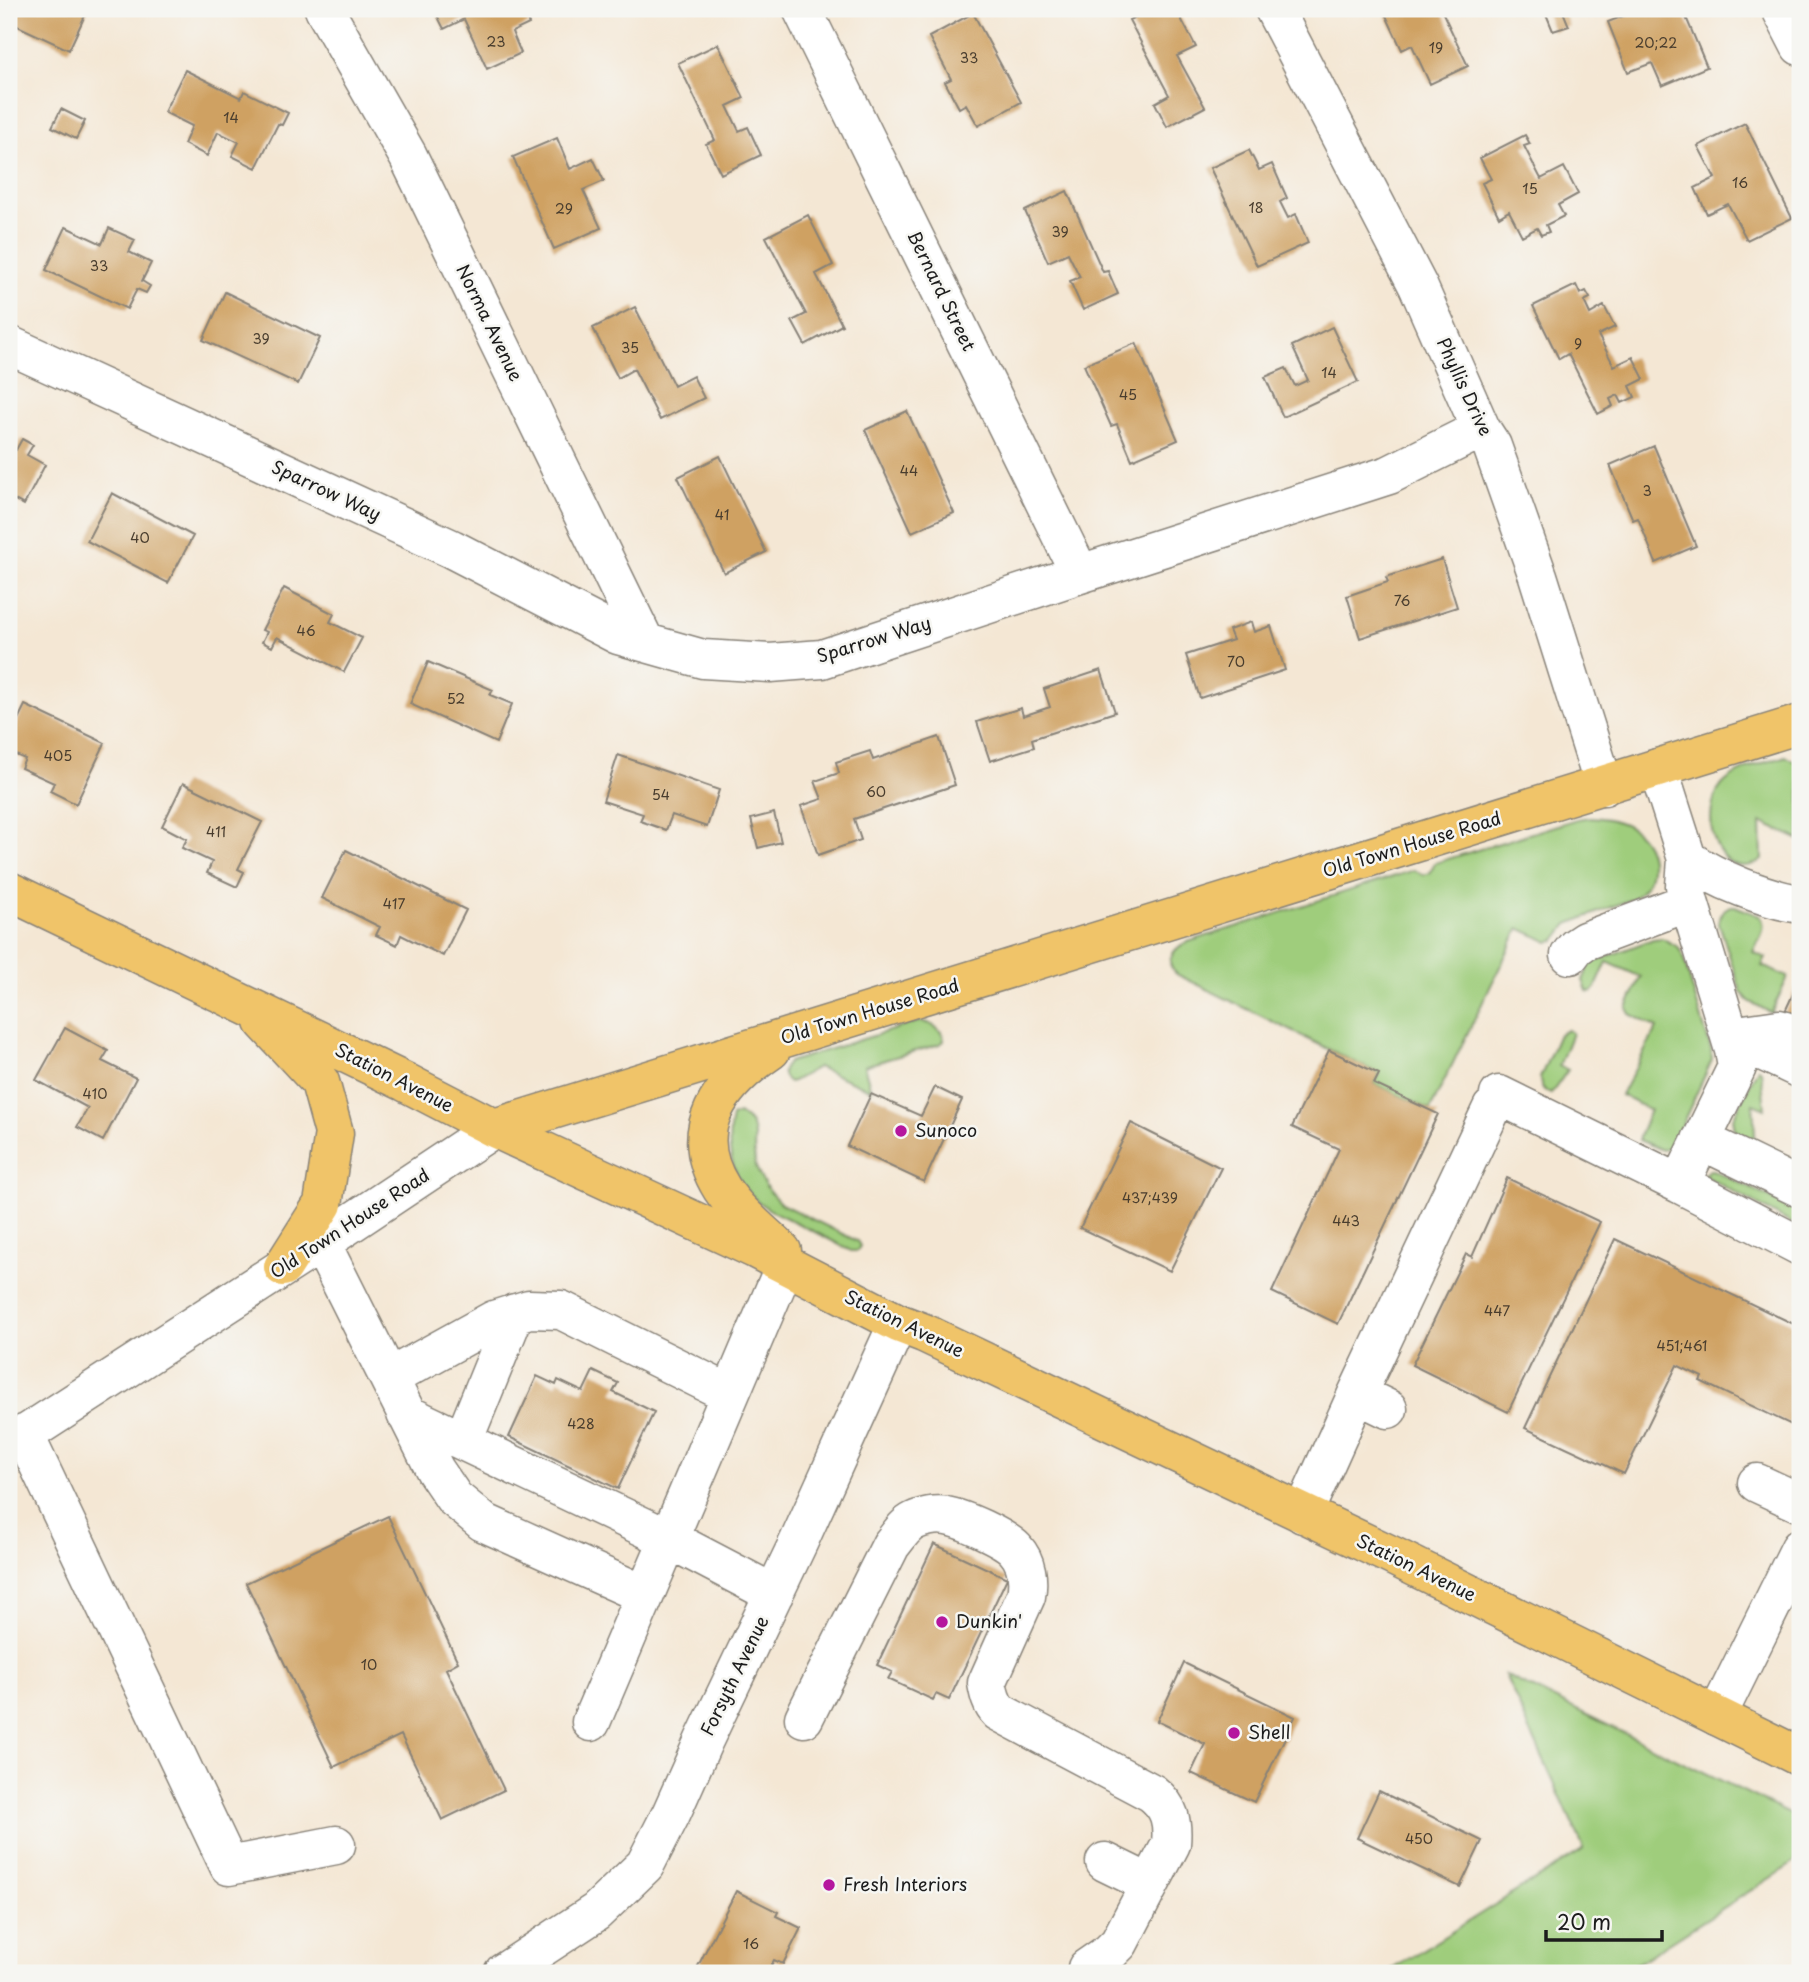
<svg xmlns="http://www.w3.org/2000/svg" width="1809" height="1982" font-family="'Playpen Sans',sans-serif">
<rect width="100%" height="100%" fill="#f6f6f2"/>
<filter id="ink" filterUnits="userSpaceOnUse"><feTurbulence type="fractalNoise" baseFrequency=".0143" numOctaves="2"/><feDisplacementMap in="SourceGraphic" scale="14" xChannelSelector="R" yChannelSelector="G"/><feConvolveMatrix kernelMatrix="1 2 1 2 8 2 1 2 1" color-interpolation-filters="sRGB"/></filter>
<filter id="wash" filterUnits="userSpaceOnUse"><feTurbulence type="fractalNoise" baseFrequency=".00686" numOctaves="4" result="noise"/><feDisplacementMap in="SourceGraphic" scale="28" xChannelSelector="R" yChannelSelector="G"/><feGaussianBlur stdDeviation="1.57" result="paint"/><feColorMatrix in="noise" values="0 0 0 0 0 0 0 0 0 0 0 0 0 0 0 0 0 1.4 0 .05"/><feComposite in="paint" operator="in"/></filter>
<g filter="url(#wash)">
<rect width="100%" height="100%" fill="#f4e7d4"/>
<!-- green -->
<path fill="#9fcd7b" stroke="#5e744c" stroke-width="2" d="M 1786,756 L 1797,763 L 1800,759 L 1800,840 L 1761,822 L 1762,860 C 1717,887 1697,814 1722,785 C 1737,768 1766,763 1786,756 Z
M 1590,817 C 1605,818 1621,820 1633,829 C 1657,847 1658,882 1632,899 L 1568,924 L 1556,940 L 1549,942 L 1519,928 L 1430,1110 L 1374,1084 L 1379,1074 L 1178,975 C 1163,964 1172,950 1185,943 L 1414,870 L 1423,875 L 1430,873 L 1435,863 L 1577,819 Z
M 1730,906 L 1735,906 L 1760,916 C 1769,927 1758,941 1753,952 L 1766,958 L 1762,966 L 1788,977 L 1771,1013 L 1749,1001 L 1741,992 L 1719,923 C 1718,914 1723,910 1730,906 Z
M 1662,938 L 1678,947 L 1682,954 L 1711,1050 L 1712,1060 L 1673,1144 L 1670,1148 L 1662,1150 L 1639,1140 L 1639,1137 L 1650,1110 L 1621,1095 L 1657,1028 L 1630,1014 L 1627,1008 L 1641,977 L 1607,962 L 1595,989 L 1591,992 L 1587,991 L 1583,980 L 1589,966 L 1593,962 L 1653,939 Z
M 921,1021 C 932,1024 944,1029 944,1041 L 940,1044 L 864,1066 L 871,1090 L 818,1067 L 793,1081 L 789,1082 C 780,1076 781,1070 789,1062 Z
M 1568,1030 L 1572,1033 L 1559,1066 L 1568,1070 L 1551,1094 C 1543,1091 1540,1086 1540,1078 L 1559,1034 Z
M 1758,1068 L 1761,1070 L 1765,1109 L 1753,1104 L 1755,1133 L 1754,1138 L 1749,1140 L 1735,1130 L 1733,1118 Z
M 738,1114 C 763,1124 750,1147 756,1167 C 761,1182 770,1193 781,1204 L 857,1241 L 860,1246 L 857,1251 L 851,1251 C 833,1241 815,1232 797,1223 C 787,1218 776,1214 767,1208 C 735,1189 724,1153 732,1117 Z
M 1709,1170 L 1713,1170 L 1800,1212 L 1800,1228 L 1703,1175 Z
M 1505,1675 L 1800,1819 L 1800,1859 L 1622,1973 L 1386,1973 L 1584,1849 Z"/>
<g id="blocks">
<!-- building -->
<path fill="#cfa162" d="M 9,9 L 88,9 L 69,50 L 9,22 Z
M 434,9 L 485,9 L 486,11 L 490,9 L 522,9 L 529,24 L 512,32 L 521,53 L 487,69 L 464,19 L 444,29 Z
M 1151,9 L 1176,9 L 1196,47 L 1177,56 L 1205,107 L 1167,127 L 1155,103 L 1169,95 L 1129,20 Z
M 1383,9 L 1441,9 L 1468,66 L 1430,84 L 1412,45 L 1402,50 Z
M 1544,9 L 1562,9 L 1569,26 L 1553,31 Z
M 1629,9 L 1674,9 L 1675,13 L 1683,10 L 1707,67 L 1662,86 L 1652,63 L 1628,72 L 1608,22 L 1631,13 Z
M 973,13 L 1021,102 L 978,126 L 966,104 L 959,108 L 945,82 L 951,79 L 929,37 Z
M 718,44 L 744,98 L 727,106 L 739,131 L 748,127 L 761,155 L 721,174 L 706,144 L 715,140 L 678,63 Z
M 185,70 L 241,98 L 244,91 L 288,113 L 282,125 L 278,124 L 256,168 L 232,156 L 239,142 L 218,132 L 207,156 L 184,144 L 192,126 L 164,112 Z
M 61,109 L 85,121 L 76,139 L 52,127 Z
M 1745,123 L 1792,218 L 1747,240 L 1728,204 L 1707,214 L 1695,188 L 1715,178 L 1698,146 Z
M 1525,135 L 1530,144 L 1524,146 L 1541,179 L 1564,167 L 1578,194 L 1558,205 L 1564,216 L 1546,225 L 1549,232 L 1541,235 L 1537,228 L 1522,236 L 1509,211 L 1499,217 L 1482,183 L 1491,179 L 1480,158 Z
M 557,138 L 570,169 L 593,158 L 604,181 L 583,190 L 601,228 L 554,249 L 513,157 Z
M 1249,150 L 1259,170 L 1272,164 L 1287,198 L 1280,202 L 1288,218 L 1296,214 L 1308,243 L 1257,266 L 1210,168 Z
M 1067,191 L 1103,272 L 1108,271 L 1118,294 L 1083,310 L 1070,281 L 1080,277 L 1068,253 L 1048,262 L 1025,211 Z
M 808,215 L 833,265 L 816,274 L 842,325 L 805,345 L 792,321 L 806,314 L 766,237 Z
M 66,227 L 102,244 L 109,228 L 135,240 L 129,252 L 151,263 L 142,281 L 150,286 L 146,293 L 137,289 L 127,309 L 46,270 Z
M 1576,285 L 1580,294 L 1586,291 L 1590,298 L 1584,301 L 1590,314 L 1604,306 L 1615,327 L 1598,335 L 1614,366 L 1633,357 L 1644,379 L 1630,386 L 1635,397 L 1622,403 L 1618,395 L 1610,399 L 1613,406 L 1598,414 L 1568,354 L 1559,359 L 1533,306 Z
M 225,292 L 320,338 L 298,384 L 203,340 Z
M 635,307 L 674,386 L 693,376 L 704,398 L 660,420 L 634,369 L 618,378 L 593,328 Z
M 1332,327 L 1358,382 L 1283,417 L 1265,377 L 1286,368 L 1295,386 L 1308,380 L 1292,346 Z
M 1136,343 L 1178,440 L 1132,460 L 1117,424 L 1111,426 L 1084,365 Z
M 907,411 L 954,513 L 912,532 L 865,430 Z
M 22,439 L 33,445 L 27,455 L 45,465 L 24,505 L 9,497 L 9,446 L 16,450 Z
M 1654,446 L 1696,546 L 1656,563 L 1638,518 L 1633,520 L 1610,465 Z
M 720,456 L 766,552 L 724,573 L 678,477 Z
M 112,493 L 193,536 L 168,583 L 87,541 Z
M 1442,559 L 1457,607 L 1360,638 L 1347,596 L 1388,582 L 1386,577 Z
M 284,588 L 334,614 L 330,622 L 362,638 L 344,672 L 277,637 L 272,647 L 262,642 L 267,632 L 262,630 Z
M 1251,622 L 1254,632 L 1271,626 L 1285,670 L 1200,698 L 1186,655 L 1233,640 L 1229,630 Z
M 428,662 L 493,690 L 490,695 L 512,704 L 496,743 L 410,704 Z
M 1101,670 L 1115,712 L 1032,739 L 1034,747 L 990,761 L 977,722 L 1021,708 L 1023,716 L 1050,707 L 1044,689 Z
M 25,705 L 105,743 L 76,804 L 50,791 L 54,783 L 21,768 L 25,759 L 9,752 L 9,738 Z
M 939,737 L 955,785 L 854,819 L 861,840 L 818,855 L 801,806 L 822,799 L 815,781 L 839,773 L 836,762 L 870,751 L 873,760 Z
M 618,755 L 719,790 L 707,827 L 672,815 L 666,830 L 640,821 L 643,814 L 603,801 Z
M 183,783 L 262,822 L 238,869 L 244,872 L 237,887 L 207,873 L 212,862 L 182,848 L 187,839 L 162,826 Z
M 774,813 L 781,842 L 758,848 L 751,819 Z
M 346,850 L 466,910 L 443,956 L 401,935 L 397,945 L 376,935 L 380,927 L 322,898 Z
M 1800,979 L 1800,1026 L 1782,1018 Z
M 65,1028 L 108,1051 L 102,1061 L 136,1078 L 103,1141 L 77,1127 L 88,1108 L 36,1080 Z
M 1329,1050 L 1379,1074 L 1374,1084 L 1438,1114 L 1338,1324 L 1272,1292 L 1339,1149 L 1292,1127 Z
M 935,1087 L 962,1100 L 924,1182 L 847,1146 L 871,1094 L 921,1116 Z
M 1131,1123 L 1221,1168 L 1170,1271 L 1080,1228 Z
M 1507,1178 L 1600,1222 L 1508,1412 L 1412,1365 L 1466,1254 L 1472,1257 Z
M 1615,1239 L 1800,1327 L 1800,1429 L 1700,1381 L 1702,1377 L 1677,1365 L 1624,1474 L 1525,1428 Z
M 593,1371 L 618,1383 L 613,1392 L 654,1412 L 618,1489 L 509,1437 L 537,1376 L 556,1385 L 558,1380 L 583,1392 Z
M 388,1516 L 458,1662 L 446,1669 L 504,1790 L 442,1820 L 401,1735 L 334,1767 L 246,1583 Z
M 934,1544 L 1007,1578 L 949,1700 L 936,1694 L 933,1700 L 888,1679 L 892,1672 L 877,1665 Z
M 1184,1663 L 1295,1717 L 1254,1802 L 1191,1773 L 1205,1744 L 1157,1721 Z
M 1379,1791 L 1482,1841 L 1460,1887 L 1357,1838 Z
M 736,1891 L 778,1912 L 776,1916 L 801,1928 L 783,1964 L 774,1960 L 767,1973 L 697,1973 L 695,1972 Z"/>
</g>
</g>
<g filter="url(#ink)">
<use href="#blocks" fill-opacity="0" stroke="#888278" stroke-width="2"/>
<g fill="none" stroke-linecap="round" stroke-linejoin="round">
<defs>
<path id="minor" d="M 324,9 L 408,156 L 645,642
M 802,9 L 1080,574
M 1274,9 L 1418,286 L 1481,429 L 1492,446 L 1538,576 L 1604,786
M 1781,9 L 1800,46
M 9,345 L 452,549 L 618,635 L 703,659 L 770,663 L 822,659 L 1080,574 L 1389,475 L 1481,429
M 1658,768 L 1687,859 L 1685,886 L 1689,902 L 1734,1050 L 1737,1067 L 1680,1184 L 1800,1246
M 1687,859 C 1716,879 1766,899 1800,904
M 1570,955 L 1576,947 L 1585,941 L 1689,902
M 1730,1036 L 1800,1069
M 1730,1036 L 1779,1029 L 1800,1036
M 1499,1095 L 1680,1184
M 1701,1140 L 1800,1188
M 321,1243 L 435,1470 L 454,1498 L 483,1522 L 645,1595
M 389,1378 L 494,1320 L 529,1309 L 561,1310 L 730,1394
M 1357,1394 L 1492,1108
M 406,1414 L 669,1539 L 774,1594
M 24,1434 L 229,1866 L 336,1845
M 463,1441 L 515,1313
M 9,1445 L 321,1243 L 494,1128
M 1757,1483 L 1800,1503
M 1303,1514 L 1357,1394 L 1388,1409
M 1717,1716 L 1800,1548
M 804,1718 L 891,1545 C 898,1537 904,1526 914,1521 C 922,1517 936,1514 946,1516 C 961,1518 1005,1538 1015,1549 C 1027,1562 1029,1580 1026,1596 L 987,1683 C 989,1694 991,1704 999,1712 L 1152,1793 C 1170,1807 1173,1822 1171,1844 L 1119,1943 L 1110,1952 L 1087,1968
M 591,1722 L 785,1265
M 1105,1862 L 1150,1884
M 503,1973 L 596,1912 L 645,1865 L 671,1814 L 704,1740 L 799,1541 L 898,1323"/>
<path id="major" d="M 9,891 L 405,1082 L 494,1128 L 755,1249 L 898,1323 L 924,1333 L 1393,1556 L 1800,1757
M 264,1022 L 320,1082 L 334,1133 L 323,1204 L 283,1267
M 771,1050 C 721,1084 684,1129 722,1189 C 738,1213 762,1232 782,1251
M 494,1128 L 1800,724"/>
</defs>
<!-- minor casing -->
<use href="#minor" stroke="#888278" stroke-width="41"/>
<!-- major casing -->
<use href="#major" stroke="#888278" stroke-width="41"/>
<!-- minor -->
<use href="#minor" stroke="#fff" stroke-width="38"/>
<!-- major -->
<use href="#major" stroke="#f0c469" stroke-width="38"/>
</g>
</g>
<!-- markers -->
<g fill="#b5179e" stroke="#f6f6f2" stroke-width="2.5">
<circle cx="901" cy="1131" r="7"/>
<circle cx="942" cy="1622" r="7"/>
<circle cx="1234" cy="1733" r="7"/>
<circle cx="829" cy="1885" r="7"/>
</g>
<g text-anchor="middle" stroke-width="5" stroke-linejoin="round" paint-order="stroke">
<!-- number labels -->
<g font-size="14" fill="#493d2e">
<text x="496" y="47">23</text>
<text x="1656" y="48">20;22</text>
<text x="1436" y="53">19</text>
<text x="969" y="63">33</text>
<text x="231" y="123">14</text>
<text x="1740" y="188">16</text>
<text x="1530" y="194">15</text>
<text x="1256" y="213">18</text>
<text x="564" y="214">29</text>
<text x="1060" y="237">39</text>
<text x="99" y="271">33</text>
<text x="261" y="344">39</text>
<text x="1578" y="349">9</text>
<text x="630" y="353">35</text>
<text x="1329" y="378">14</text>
<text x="1128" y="400">45</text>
<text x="909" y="476">44</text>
<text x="1647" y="496">3</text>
<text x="722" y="520">41</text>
<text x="140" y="543">40</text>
<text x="1402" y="606">76</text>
<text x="306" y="636">46</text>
<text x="1236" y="667">70</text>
<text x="456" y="704">52</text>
<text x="58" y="761">405</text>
<text x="876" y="797">60</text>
<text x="661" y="800">54</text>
<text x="216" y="837">411</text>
<text x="394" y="909">417</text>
<text x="95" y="1099">410</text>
<text x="1150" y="1203">437;439</text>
<text x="1346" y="1226">443</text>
<text x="1497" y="1316">447</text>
<text x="1682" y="1351">451;461</text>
<text x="581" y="1429">428</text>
<text x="369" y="1670">10</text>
<text x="1419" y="1844">450</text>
<text x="751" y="1949">16</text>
</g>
<!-- street labels -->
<g font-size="18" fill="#1c1c1c" stroke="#f6f6f2">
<text transform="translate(941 291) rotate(64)" y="6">Bernard Street</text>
<text transform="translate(489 323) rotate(64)" y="6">Norma Avenue</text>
<text transform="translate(1464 387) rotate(65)" y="6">Phyllis Drive</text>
<text transform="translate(326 491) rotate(25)" y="6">Sparrow Way</text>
<text transform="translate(874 640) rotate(-17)" y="6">Sparrow Way</text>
<text transform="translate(1412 845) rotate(-17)" y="6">Old Town House Road</text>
<text transform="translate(870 1012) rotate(-17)" y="6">Old Town House Road</text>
<text transform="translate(394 1078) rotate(27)" y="6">Station Avenue</text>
<text transform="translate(350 1224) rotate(-33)" y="6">Old Town House Road</text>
<text transform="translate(904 1324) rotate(26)" y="6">Station Avenue</text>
<text transform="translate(1416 1568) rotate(26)" y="6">Station Avenue</text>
<text transform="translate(735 1676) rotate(-64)" y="6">Forsyth Avenue</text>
</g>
<!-- poi labels -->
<g font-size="18" fill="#1c1c1c" stroke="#f6f6f2" text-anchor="start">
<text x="915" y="1137">Sunoco</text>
<text x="956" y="1628">Dunkin'</text>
<text x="1248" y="1739">Shell</text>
<text x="843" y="1891">Fresh Interiors</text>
</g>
</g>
<!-- margin -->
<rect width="1809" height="1982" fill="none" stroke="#f6f6f2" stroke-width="35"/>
<!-- scale -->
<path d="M1546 1930v10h116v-10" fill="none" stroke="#1c1c1c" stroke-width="3.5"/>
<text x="1557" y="1930" font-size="21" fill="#1c1c1c" stroke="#f6f6f2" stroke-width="5" paint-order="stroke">20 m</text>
</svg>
